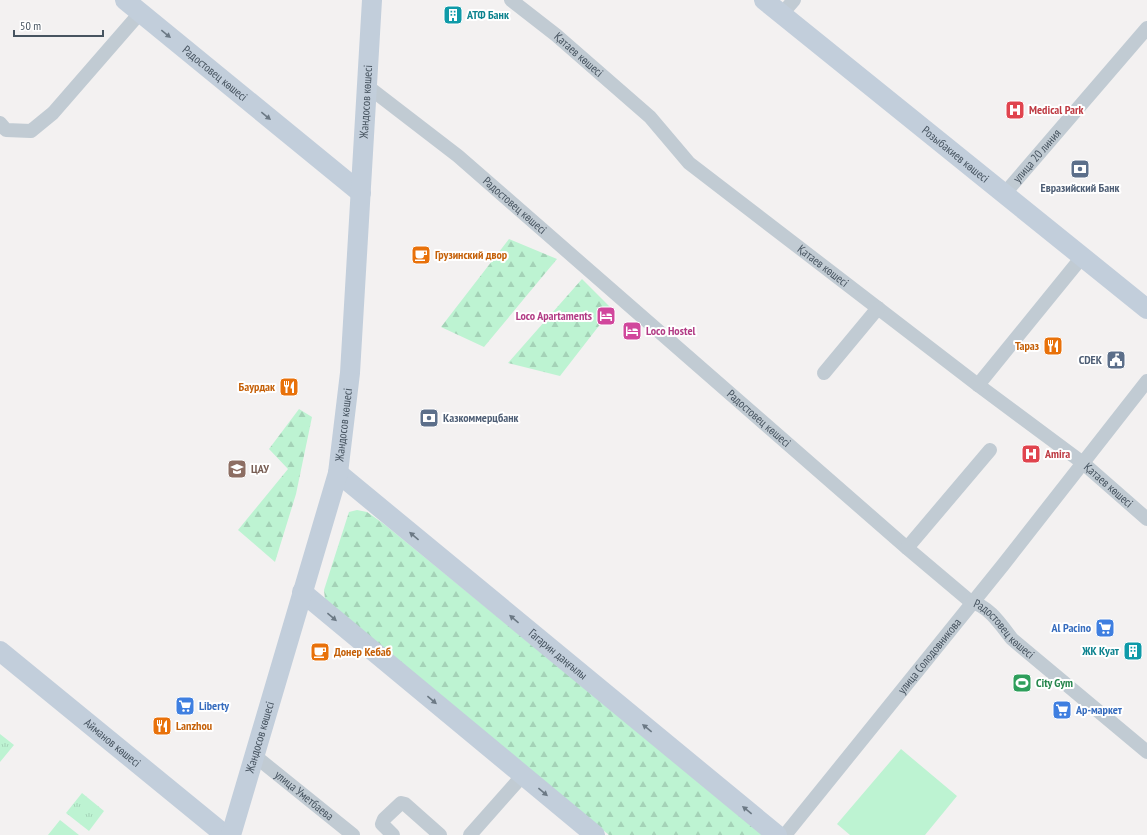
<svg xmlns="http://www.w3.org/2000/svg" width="1147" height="835" font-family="'PT Sans Narrow',sans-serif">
<defs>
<pattern id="forest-firs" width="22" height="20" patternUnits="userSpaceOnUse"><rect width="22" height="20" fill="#bdf3d2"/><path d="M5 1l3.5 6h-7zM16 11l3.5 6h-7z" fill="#a4d2b7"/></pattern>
<pattern id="park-tufts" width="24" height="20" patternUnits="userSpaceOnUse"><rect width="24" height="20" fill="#bdf3d2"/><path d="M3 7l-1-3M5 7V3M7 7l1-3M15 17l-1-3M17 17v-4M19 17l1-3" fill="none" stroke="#a4d2b7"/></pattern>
</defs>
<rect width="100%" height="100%" fill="#f3f1f1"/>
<!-- grass -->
<path fill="#bdf3d2" d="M 901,749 L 957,796 L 925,835 L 850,835 L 837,824 Z
M 60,820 L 79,835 L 48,835 Z"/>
<!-- forest -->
<path fill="url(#forest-firs)" d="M 509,239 L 557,259 L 484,347 L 441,327 Z
M 582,279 L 612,309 L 560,376 L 508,363 Z
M 299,409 L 312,417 L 296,494 L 275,562 L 238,530 L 288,469 L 269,449 Z
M 357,510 L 367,512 L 384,524 L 764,835 L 609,835 L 339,614 L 325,599 L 324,590 L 349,512 Z"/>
<!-- park -->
<path fill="url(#park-tufts)" d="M 0,734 L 14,745 L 0,762 Z
M 82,793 L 104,811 L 89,831 L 66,813 Z"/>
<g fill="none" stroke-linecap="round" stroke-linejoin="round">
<!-- street -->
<g stroke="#c1cbd3" stroke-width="14">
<path id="s1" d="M 511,0 L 556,35 L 650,117 L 689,163 L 978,385 L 1083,463 L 1147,519"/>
<path d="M 781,15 L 794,0"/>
<path id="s2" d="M 367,86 L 458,156 L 907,548 L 971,602 C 989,606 1001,625 1012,639 L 1147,752"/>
<path d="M 0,123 L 6,130 L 31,131 L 53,113 L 140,13"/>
<path id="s3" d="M 1005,193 L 1147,28"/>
<path d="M 824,373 L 878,308"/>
<path d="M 978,385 L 1082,257"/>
<path d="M 907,548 L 990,450"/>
<path id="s4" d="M 255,756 L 353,835"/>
<path d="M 393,835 L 382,824 L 384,819 L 401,803 L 405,804 L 440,835"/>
<path d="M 470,835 L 523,775"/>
<path id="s5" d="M 785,835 L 1003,565 L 1147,381"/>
</g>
<!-- secondary -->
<g stroke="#c2cedb" stroke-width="20">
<path id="s6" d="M 125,0 L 361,193"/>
<path id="s7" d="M 764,0 L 1147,309"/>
<path id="s8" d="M 338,473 L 777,835"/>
<path d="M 302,592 L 595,835"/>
<path id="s9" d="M 0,651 L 225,835"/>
<path id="s10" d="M 231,835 L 338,473 L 350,373 L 372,0"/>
</g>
</g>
<!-- one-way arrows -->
<defs><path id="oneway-solid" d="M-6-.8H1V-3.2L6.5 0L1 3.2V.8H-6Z"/></defs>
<g fill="#6c7985">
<use href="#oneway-solid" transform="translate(166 34) rotate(39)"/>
<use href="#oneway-solid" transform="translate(266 116) rotate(39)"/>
<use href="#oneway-solid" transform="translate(414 536) rotate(-140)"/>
<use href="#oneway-solid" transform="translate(332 617) rotate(40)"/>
<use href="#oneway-solid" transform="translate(514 619) rotate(-140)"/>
<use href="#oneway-solid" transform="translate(432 700) rotate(40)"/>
<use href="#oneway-solid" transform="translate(647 728) rotate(-141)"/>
<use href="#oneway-solid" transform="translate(543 792) rotate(40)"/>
<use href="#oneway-solid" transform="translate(747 810) rotate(-141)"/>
</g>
<!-- icons -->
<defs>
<symbol id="building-square" viewBox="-11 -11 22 22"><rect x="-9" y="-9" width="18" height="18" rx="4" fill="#0f9aa8" stroke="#fff"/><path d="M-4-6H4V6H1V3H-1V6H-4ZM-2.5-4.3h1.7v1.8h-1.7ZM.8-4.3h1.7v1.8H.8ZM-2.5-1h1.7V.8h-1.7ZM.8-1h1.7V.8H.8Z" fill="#fff"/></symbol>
<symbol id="hospital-square" viewBox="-11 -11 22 22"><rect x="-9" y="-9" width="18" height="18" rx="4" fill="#e0444e" stroke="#fff"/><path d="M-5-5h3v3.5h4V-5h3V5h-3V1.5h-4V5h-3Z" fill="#fff"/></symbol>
<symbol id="bank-square" viewBox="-11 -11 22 22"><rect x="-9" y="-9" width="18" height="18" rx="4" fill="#5c6f8a" stroke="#fff"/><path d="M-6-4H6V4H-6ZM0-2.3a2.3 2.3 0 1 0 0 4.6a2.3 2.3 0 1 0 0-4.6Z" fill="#fff"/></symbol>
<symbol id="cafe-square" viewBox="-11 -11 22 22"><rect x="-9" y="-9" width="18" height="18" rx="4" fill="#e8710a" stroke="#fff"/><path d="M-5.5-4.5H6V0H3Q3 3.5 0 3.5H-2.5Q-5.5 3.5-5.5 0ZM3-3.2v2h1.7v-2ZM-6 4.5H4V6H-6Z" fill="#fff"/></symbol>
<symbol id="hotel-square" viewBox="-11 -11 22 22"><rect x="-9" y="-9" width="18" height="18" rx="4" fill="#d1479c" stroke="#fff"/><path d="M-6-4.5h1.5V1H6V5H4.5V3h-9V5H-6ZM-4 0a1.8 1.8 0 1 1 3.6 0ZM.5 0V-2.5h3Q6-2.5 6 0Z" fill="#fff"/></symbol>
<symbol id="restaurant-square" viewBox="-11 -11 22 22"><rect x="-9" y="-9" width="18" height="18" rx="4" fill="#e8710a" stroke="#fff"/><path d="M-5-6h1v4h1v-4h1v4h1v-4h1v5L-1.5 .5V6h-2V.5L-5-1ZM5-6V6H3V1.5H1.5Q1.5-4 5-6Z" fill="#fff"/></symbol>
<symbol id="civic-square" viewBox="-11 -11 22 22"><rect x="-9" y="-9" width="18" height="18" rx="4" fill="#5c6f8a" stroke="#fff"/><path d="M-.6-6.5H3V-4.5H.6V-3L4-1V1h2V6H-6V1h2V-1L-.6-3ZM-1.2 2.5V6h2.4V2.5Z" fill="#fff"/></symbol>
<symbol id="university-square" viewBox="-11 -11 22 22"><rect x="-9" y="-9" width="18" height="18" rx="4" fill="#8d6e63" stroke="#fff"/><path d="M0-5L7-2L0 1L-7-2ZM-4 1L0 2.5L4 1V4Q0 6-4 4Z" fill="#fff"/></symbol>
<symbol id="supermarket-square" viewBox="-11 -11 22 22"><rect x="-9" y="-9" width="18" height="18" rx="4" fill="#3f7fe0" stroke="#fff"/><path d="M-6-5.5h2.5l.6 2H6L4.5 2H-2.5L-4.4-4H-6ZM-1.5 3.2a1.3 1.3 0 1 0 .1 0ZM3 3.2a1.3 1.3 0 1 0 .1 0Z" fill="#fff"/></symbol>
<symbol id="stadium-square" viewBox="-11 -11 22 22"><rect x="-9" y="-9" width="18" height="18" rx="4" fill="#2e9e5b" stroke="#fff"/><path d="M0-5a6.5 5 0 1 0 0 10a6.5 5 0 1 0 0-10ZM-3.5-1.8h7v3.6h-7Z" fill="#fff"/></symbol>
</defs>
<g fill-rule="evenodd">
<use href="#building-square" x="442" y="4" width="22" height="22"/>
<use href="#hospital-square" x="1004" y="99" width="22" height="22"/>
<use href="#bank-square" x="1069" y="158" width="22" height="22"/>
<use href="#cafe-square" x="410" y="244" width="22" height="22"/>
<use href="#hotel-square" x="595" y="305" width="22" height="22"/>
<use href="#hotel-square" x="621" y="320" width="22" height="22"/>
<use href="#restaurant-square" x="1042" y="335" width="22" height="22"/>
<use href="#civic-square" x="1105" y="349" width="22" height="22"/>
<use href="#restaurant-square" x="278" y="376" width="22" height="22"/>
<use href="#bank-square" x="418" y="407" width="22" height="22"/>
<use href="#hospital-square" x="1020" y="443" width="22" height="22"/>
<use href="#university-square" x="226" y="458" width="22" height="22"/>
<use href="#supermarket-square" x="1094" y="617" width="22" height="22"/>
<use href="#building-square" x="1122" y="640" width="22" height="22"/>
<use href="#cafe-square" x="309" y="641" width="22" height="22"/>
<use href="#stadium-square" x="1011" y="672" width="22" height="22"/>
<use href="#supermarket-square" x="174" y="695" width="22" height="22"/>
<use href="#supermarket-square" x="1051" y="699" width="22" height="22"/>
<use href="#restaurant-square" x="151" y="715" width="22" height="22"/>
</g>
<g text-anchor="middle" stroke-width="4" stroke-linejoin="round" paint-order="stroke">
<!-- culture labels -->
<g font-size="12" font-weight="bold" fill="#0d838f" stroke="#fff" text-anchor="start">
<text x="467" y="19">АТФ Банк</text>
<text x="1119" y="655" text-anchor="end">ЖК Куат</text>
</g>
<!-- street labels -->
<g font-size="12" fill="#475460" stroke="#fff">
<text dy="4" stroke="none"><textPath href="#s1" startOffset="87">Қатаев көшесі</textPath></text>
<text dy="4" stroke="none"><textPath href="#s6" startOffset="116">Радостовец көшесі</textPath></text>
<text dy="4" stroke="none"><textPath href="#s10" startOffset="750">Жандосов көшесі</textPath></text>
<text dy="4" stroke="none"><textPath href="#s7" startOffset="246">Розыбакиев көшесі</textPath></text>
<text dy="4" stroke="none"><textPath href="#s3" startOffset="49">улица 20 линия</textPath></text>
<text dy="4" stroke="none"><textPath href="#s2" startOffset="190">Радостовец көшесі</textPath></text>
<text dy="4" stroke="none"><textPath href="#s1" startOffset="411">Қатаев көшесі</textPath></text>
<text dy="4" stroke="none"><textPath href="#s2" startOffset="514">Радостовец көшесі</textPath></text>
<text dy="4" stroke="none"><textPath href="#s10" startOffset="426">Жандосов көшесі</textPath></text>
<text dy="4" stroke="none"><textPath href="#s1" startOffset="771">Қатаев көшесі</textPath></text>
<text dy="4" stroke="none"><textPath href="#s2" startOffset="838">Радостовец көшесі</textPath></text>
<text dy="4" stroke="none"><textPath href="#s8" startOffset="285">Гагарин даңғылы</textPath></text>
<text dy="4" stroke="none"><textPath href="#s5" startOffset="230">улица Солодовникова</textPath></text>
<text dy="4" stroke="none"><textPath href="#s10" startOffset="102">Жандосов көшесі</textPath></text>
<text dy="4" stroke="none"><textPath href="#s9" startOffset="145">Айманов көшесі</textPath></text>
<text dy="4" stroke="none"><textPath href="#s4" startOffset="63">улица Уметбаева</textPath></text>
</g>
<!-- health labels -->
<g font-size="12" font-weight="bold" fill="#be3a42" stroke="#fff" text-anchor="start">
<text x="1029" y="114">Medical Park</text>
<text x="1045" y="458">Amira</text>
</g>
<!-- service labels -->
<g font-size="12" font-weight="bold" fill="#4e5e75" stroke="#fff">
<text x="1080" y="192">Евразийский Банк</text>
<text x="1102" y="364" text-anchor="end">CDEK</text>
<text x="443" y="422" text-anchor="start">Казкоммерцбанк</text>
</g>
<!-- food labels -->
<g font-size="12" font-weight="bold" fill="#c56008" stroke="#fff" text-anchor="start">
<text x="435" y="259">Грузинский двор</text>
<text x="1039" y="350" text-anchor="end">Тараз</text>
<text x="275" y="391" text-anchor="end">Баурдак</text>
<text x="334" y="656">Донер Кебаб</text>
<text x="176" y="730">Lanzhou</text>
</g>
<!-- hotel labels -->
<g font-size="12" font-weight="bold" fill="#b23c85" stroke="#fff" text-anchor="end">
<text x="592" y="320">Loco Apartaments</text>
<text x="646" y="335" text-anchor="start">Loco Hostel</text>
</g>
<!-- education labels -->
<g font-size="12" font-weight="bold" fill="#785e54" stroke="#fff" text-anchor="start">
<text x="251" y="473">ЦАУ</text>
</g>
<!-- shop labels -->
<g font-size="12" font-weight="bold" fill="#366cbe" stroke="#fff" text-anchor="start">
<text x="1091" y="632" text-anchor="end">Al Pacino</text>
<text x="199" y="710">Liberty</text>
<text x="1076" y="714">Ар-маркет</text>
</g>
<!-- leisure labels -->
<g font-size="12" font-weight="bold" fill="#27864d" stroke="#fff" text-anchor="start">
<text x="1036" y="687">City Gym</text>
</g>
</g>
<!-- scale -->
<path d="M14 30v6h89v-6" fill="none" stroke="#475460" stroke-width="2"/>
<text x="20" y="30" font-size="12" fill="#475460" stroke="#ffffff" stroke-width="3" paint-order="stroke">50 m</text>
</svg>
